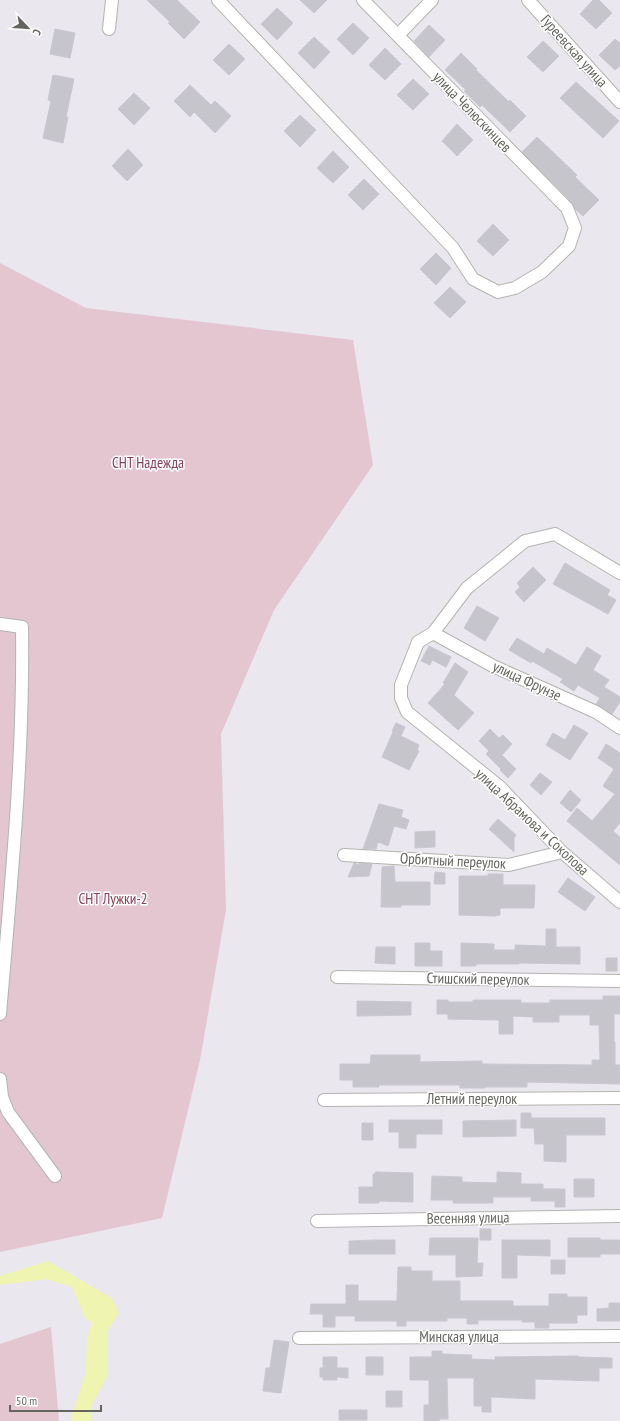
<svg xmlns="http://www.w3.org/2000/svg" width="620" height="1421" font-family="'PT Sans Narrow',sans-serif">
<rect width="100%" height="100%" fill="#eae7ee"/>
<!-- green -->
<path fill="#e3c6d0" d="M 0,263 L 86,308 L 353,340 L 373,465 L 274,610 L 221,734 L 226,910 L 200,1060 L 162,1218 L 0,1252 Z
M 51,1327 L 59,1421 L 0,1421 L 0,1344 Z"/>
<!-- water -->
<path fill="#eff5b0" d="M 48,1261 L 112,1298 L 119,1313 L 108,1330 L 108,1375 L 91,1407 L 91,1421 L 71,1421 L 71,1418 L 86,1372 L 87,1337 L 92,1323 L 85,1318 L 72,1287 L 47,1279 L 0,1285 L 0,1276 Z"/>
<!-- building -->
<path fill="#c7c5cc" stroke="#cac6d2" d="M 147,0 L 177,0 L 200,22 L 184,39 L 168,23 L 170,22 Z
M 300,0 L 327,0 L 314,13 Z
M 593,0 L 599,0 L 612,13 L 596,29 L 580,14 Z
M 277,8 L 293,23 L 277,40 L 261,24 Z
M 353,23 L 369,38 L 353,55 L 337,39 Z
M 429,25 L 445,40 L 429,57 L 414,41 Z
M 55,29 L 75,33 L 70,58 L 50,54 Z
M 314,37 L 330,52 L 314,69 L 298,53 Z
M 615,39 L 620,43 L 620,66 L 615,70 L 599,55 Z
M 543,41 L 559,56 L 543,72 L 527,57 Z
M 229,44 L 245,59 L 229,75 L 213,60 Z
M 385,48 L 401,64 L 385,80 L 369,65 Z
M 461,53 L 477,69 L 476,70 L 509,102 L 510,100 L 526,116 L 510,132 L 482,105 L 480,107 L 464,91 L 466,90 L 445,70 Z
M 53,75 L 74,79 L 66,117 L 68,117 L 63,143 L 43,138 L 51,101 L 48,100 Z
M 413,79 L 429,94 L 413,110 L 397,95 Z
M 576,82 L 619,121 L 603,138 L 560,98 Z
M 190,85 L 211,105 L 215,101 L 231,116 L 215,133 L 194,112 L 190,117 L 174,101 Z
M 134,93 L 150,108 L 134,125 L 118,109 Z
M 300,115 L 316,130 L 300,147 L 284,131 Z
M 457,124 L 473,140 L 457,156 L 442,141 Z
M 537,137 L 577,175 L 575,177 L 599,200 L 583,216 L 575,209 L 569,199 L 522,152 Z
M 128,149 L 143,165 L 127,181 L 112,166 Z
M 333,151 L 349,167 L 333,183 L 317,168 Z
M 364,179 L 379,194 L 363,210 L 348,195 Z
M 493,224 L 509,240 L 493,256 L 477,241 Z
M 436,253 L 451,268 L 436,285 L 420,269 Z
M 450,287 L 466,302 L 450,318 L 434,303 Z
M 565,563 L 610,590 L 607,595 L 616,600 L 608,614 L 553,584 Z
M 533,567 L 546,580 L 524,602 L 515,592 L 520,587 L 517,583 Z
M 477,606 L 499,618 L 485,641 L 464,628 Z
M 517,638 L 544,654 L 547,648 L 576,665 L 587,647 L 601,656 L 593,670 L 609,680 L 604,687 L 620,697 L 620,702 L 612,714 L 596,704 L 600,698 L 578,685 L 574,691 L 560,682 L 563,679 L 532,661 L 531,663 L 509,650 Z
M 429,646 L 451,657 L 446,667 L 432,660 L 430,665 L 421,661 Z
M 455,663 L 468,672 L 454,695 L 474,713 L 458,730 L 428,703 L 445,684 L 443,683 Z
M 396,723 L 405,727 L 401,736 L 392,731 Z
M 574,725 L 588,733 L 570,760 L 546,745 L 553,733 L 565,740 Z
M 490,729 L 499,738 L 503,735 L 512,744 L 502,755 L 516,769 L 508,778 L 500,770 L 501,769 L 486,754 L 489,751 L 479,741 Z
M 393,732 L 419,745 L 417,750 L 419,751 L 409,770 L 382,757 Z
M 606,744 L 620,753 L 620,823 L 613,831 L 620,837 L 620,865 L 567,821 L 577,808 L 592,821 L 615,794 L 603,786 L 614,769 L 598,758 Z
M 540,773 L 552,782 L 541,795 L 530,785 Z
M 570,790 L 581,800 L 571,812 L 560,803 Z
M 379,804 L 403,810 L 401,817 L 409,820 L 406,829 L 394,826 L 388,846 L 378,842 L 376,849 L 363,849 Z
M 498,819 L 516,835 L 514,838 L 514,852 L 489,829 Z
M 435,831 L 435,847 L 415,848 L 415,832 Z
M 354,863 L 359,865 L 359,863 L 372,864 L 369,876 L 348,877 Z
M 394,866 L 395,882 L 430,882 L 430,905 L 401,905 L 401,907 L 381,907 L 382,867 Z
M 435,872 L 445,873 L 445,884 L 434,884 Z
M 488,874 L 503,874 L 503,885 L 535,885 L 534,908 L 500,908 L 500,915 L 495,916 L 459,915 L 459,876 L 488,876 Z
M 568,878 L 595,897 L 585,911 L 558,892 Z
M 546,929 L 556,929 L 556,947 L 580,947 L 580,964 L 519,963 L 519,964 L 476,964 L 476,966 L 461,966 L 461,943 L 494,944 L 494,950 L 515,950 L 515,945 L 546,946 Z
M 415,943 L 430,943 L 430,951 L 442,951 L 442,966 L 415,966 Z
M 376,947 L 395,947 L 395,964 L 375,963 Z
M 606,958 L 617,958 L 617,971 L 606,971 Z
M 603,996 L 620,996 L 620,1014 L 614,1014 L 614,1042 L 615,1042 L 615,1065 L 620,1065 L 620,1084 L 527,1082 L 527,1087 L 485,1087 L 485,1088 L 460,1088 L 460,1085 L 379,1085 L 379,1087 L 353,1087 L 353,1080 L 340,1080 L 340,1064 L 370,1064 L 371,1055 L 420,1055 L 420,1062 L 482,1061 L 482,1064 L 592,1065 L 592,1060 L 600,1060 L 599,1025 L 590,1025 L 590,1015 L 559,1015 L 559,1022 L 533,1022 L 533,1017 L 513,1016 L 513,1034 L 499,1034 L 499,1020 L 448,1019 L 448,1014 L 437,1014 L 437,1000 L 448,1000 L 448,1002 L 473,1002 L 473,1000 L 521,1000 L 521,1003 L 550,1003 L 550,1000 L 603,1000 Z
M 357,1001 L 411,1002 L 411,1015 L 357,1016 Z
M 521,1113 L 531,1113 L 531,1118 L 605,1118 L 605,1135 L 566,1135 L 566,1162 L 544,1161 L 544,1144 L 535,1144 L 534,1128 L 521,1128 Z
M 389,1120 L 442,1120 L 442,1134 L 416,1134 L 416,1148 L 399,1148 L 399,1132 L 389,1132 Z
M 516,1120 L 516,1136 L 463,1137 L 463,1121 Z
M 362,1123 L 373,1123 L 373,1140 L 362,1140 Z
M 375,1172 L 413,1173 L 413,1202 L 379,1201 L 379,1203 L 359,1203 L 359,1187 L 373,1187 L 373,1174 L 375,1174 Z
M 497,1172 L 521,1173 L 521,1184 L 543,1184 L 543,1189 L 565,1189 L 565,1207 L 555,1207 L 555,1201 L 531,1201 L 531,1197 L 493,1197 L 493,1203 L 453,1203 L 453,1200 L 431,1200 L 432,1176 L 462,1177 L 462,1182 L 497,1183 Z
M 574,1179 L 594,1179 L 594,1197 L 574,1197 Z
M 480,1229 L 491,1229 L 491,1240 L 480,1240 Z
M 430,1238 L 478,1238 L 477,1263 L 483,1263 L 482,1276 L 456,1277 L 456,1255 L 429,1255 Z
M 568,1238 L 600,1238 L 600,1240 L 620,1240 L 620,1254 L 600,1254 L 600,1257 L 568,1257 Z
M 376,1240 L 395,1240 L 395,1254 L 349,1254 L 349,1241 Z
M 502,1240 L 550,1240 L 550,1256 L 517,1255 L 517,1278 L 502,1278 Z
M 551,1260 L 565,1260 L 565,1274 L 551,1274 Z
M 398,1267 L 411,1267 L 411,1271 L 432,1271 L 432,1281 L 460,1281 L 460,1301 L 513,1301 L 513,1306 L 549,1306 L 549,1294 L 567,1294 L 567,1297 L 587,1297 L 587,1315 L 577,1315 L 577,1323 L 549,1323 L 549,1328 L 535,1328 L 535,1322 L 522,1322 L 522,1320 L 478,1320 L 478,1324 L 467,1324 L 467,1318 L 447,1318 L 447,1321 L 406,1321 L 406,1326 L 397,1326 L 397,1321 L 355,1321 L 355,1316 L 335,1316 L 335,1327 L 323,1327 L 323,1314 L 310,1314 L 311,1304 L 346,1304 L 346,1285 L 358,1285 L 358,1301 L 397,1301 Z
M 609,1303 L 620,1303 L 620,1321 L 597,1321 L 597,1309 L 609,1308 Z
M 274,1340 L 289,1342 L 281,1393 L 263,1391 L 266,1368 L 270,1368 Z
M 432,1351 L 442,1351 L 442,1354 L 472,1355 L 471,1359 L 495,1360 L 495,1357 L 579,1356 L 579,1357 L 612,1358 L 612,1368 L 599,1368 L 599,1381 L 535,1379 L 535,1399 L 491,1397 L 491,1412 L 482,1412 L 482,1406 L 474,1406 L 474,1378 L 447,1378 L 448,1419 L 439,1419 L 439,1421 L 424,1421 L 424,1405 L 429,1405 L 429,1380 L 410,1380 L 410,1357 L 432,1357 Z
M 323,1357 L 337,1357 L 337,1368 L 348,1368 L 348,1378 L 337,1377 L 337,1380 L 323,1380 L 323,1377 L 320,1377 L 320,1368 L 323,1368 Z
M 366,1357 L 383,1357 L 383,1375 L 366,1375 Z
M 386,1391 L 402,1391 L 402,1407 L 386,1407 Z
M 339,1410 L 367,1410 L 367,1420 L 339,1420 Z"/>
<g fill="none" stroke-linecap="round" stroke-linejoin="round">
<defs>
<path id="minor" d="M 218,0 L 453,248 L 473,279 L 498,292 L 515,288 L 542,272 L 569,246 L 575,228 L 567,208 L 363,0
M 528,0 L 620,102
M 109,29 L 112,0
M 398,35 L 432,0
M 620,573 L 555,534 L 525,541 L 467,588 L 433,633 L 418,642 L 401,685 L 401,698 L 407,712 L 500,787 L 562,852 L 620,902
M 0,624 L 22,627 C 24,756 11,885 0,1014
M 433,633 L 493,666 L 596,712 L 620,728
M 344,855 L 509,865 L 562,852
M 337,977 L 620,981
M 0,1079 L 2,1097 L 8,1112 L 55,1176
M 324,1100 L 620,1098
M 317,1221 L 620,1216
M 299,1338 L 620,1336"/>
</defs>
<!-- minor casing -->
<use href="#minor" stroke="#b3b4af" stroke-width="14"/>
<!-- minor -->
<use href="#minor" stroke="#fff" stroke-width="12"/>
</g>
<g text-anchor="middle" stroke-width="3" stroke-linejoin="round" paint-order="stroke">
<!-- street labels -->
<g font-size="15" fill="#63655e" stroke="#fff">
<text transform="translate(574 51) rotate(48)" y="5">Гуреевская улица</text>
<text transform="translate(472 112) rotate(46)" y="5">улица Челюскинцев</text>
<text transform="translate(527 681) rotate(25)" y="5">улица Фрунзе</text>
<text transform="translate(532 822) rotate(43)" y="5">улица Абрамова и Соколова</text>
<text transform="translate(453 861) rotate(3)" y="5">Орбитный переулок</text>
<text transform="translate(478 979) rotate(1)" y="5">Стишский переулок</text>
<text x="472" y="1104">Летний переулок</text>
<text transform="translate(468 1218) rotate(-1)" y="5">Весенняя улица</text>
<text x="459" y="1342">Минская улица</text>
</g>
<!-- park labels -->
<g font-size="15" fill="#824054" stroke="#fff">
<text x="148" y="468">СНТ Надежда</text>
<text x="113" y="904">СНТ Лужки-2</text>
</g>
</g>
<!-- north arrow -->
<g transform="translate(28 28) rotate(115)" stroke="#ffffff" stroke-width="3" paint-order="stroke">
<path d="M0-3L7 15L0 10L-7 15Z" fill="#63655e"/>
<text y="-6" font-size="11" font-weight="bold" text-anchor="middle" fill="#63655e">С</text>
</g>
<!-- scale -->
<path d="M10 1405v6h91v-6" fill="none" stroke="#63655e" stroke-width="2"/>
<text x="16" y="1405" font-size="12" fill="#63655e" stroke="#ffffff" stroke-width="3" paint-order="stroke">50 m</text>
</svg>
